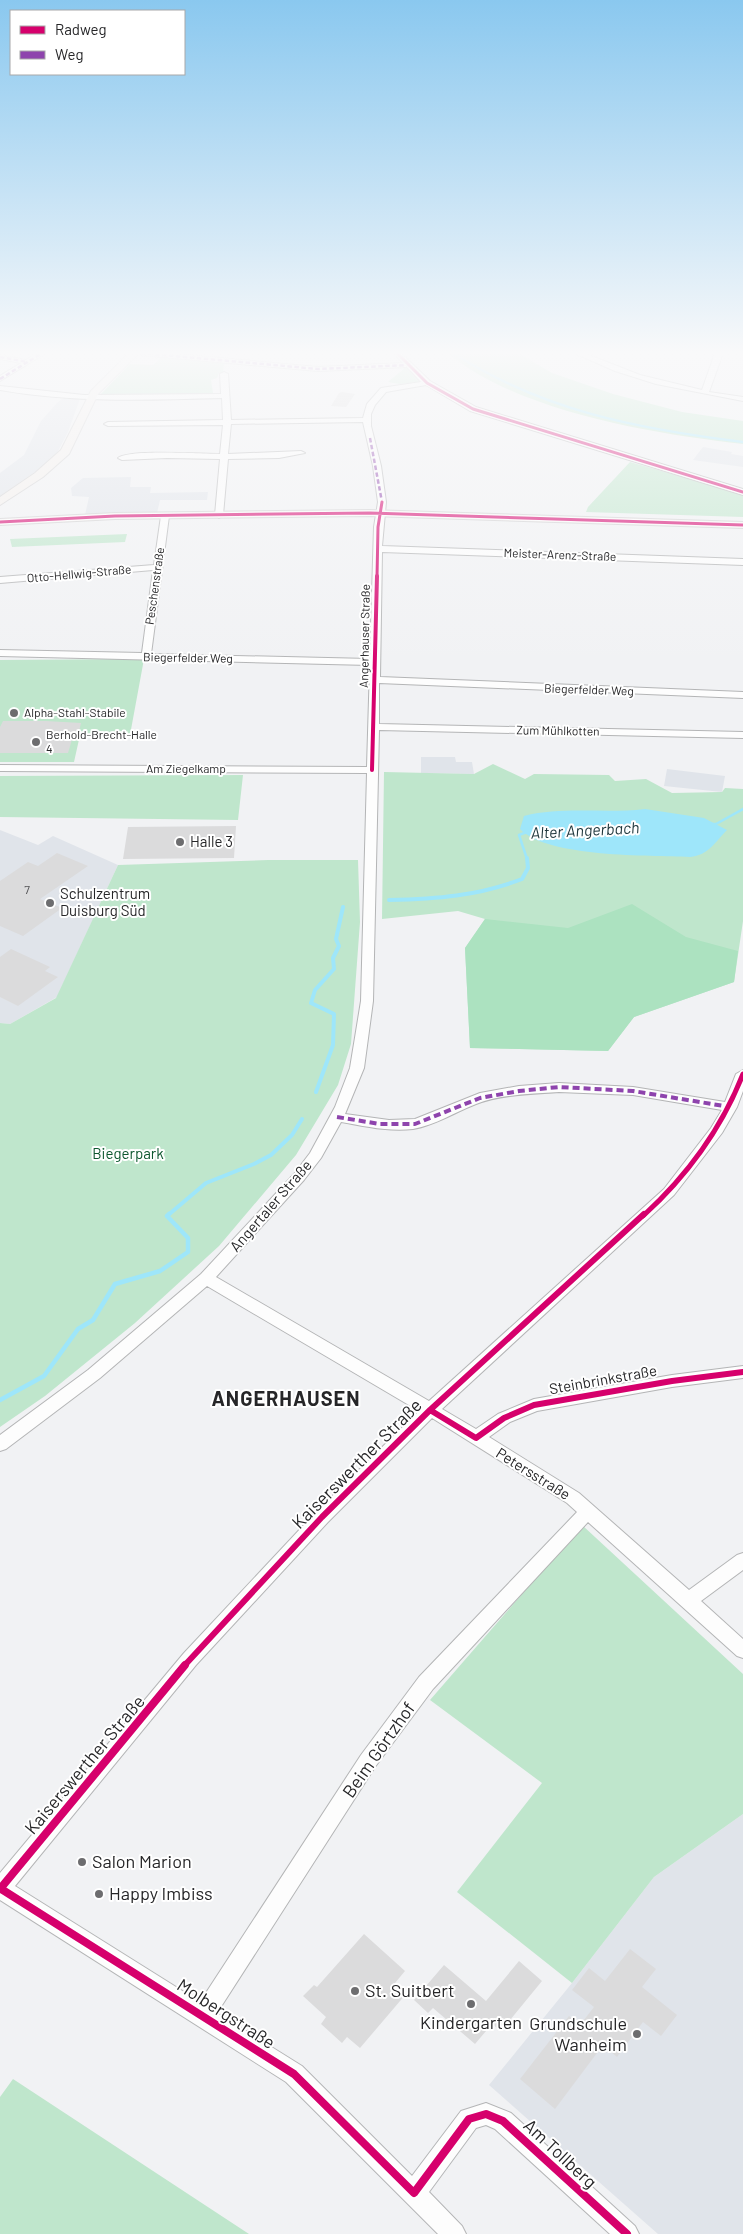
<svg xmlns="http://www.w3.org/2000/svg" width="743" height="2234" font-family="Barlow,sans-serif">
<rect width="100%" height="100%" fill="#f1f2f4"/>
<!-- built -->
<path fill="#e0e4ea" d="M 67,395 L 81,396 L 68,432 L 56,455 L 49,462 L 0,496 L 0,473 L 24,455 L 41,421 L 57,403 Z
M 703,447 L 732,452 L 731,454 L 743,456 L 743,467 L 693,460 Z
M 131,477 L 130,487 L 151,487 L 150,493 L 208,492 L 207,500 L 160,500 L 157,513 L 85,515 L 89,497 L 72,496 L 71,488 L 83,478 Z
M 421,757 L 455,757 L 456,762 L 472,762 L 474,774 L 421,773 Z
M 667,769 L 725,776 L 722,792 L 664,786 Z
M 0,830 L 38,845 L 53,836 L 118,865 L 57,997 L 10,1024 L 0,1023 Z
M 743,1814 L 743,2234 L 658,2234 L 489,2085 L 572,1983 L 654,1877 Z"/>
<!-- green -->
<path fill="#bfe6cc" d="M 448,353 L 518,353 L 552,373 L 613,394 L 682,412 L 743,421 L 743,444 C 654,434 518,412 448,353 Z
M 162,357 L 224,363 L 223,373 L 219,373 L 217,378 L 211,380 L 213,393 L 101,394 L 130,364 L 153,365 Z
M 406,367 L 419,382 L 400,384 L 388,382 Z
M 630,462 L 743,494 L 743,517 L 586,512 L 588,507 Z
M 127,534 L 125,542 L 12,547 L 10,539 Z
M 144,659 L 130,735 L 80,735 L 74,762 L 0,762 L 0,660 Z
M 493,764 L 525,779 L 534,774 L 609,775 L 615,781 L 646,779 L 672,793 L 722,792 L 725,788 L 743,789 L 743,921 L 734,982 L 634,1017 L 608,1051 L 470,1048 L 465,948 L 485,919 L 458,911 L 382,919 L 384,772 L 474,774 Z
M 243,775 L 238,820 L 0,817 L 0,776 Z
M 268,860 L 358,860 L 360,922 L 351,1044 L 338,1085 L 296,1155 L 219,1246 L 135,1323 L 45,1396 L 0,1427 L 0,1023 L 10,1024 L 56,998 L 118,865 Z
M 582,1525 L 743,1674 L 743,1814 L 654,1877 L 572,1983 L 457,1892 L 542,1783 L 430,1700 Z
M 13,2079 L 249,2234 L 0,2234 L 0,2097 Z"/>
<!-- forest -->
<path fill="#ace2c0" d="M 632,904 L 686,937 L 738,951 L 734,982 L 634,1017 L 608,1051 L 470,1048 L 465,948 L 485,919 L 568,928 Z"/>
<!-- water -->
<path fill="#9ee6fa" d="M 645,809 L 704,818 L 727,830 C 715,842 709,855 690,857 C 650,855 548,858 520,829 L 524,816 C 564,806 605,814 645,809 Z"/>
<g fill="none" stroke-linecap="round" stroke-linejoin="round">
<!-- stream-far2 -->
<path stroke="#9ee6fa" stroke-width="2.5" d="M 453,353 C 543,411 639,429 743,442
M 711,824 L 716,824 L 743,809
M 527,832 L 519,835 L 527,859"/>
<!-- stream-far1 -->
<path stroke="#9ee6fa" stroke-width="4" d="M 389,900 C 436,899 478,896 522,879 L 528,868 L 527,858
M 316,1092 L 333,1045 L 334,1014 L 311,1003 L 315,990 L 334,969 L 333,958 L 339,946 L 336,939 L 343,907
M 167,1216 L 206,1183 L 254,1164 L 271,1155 L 292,1135 L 302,1119"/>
<!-- stream -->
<path stroke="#9ee6fa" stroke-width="4.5" d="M 0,1400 L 44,1376 L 78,1329 L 93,1320 L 115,1284 L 160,1271 L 188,1252 L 188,1238 L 167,1216 L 169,1214"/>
</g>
<!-- building -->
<path fill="#dbdbdc" d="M 342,392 L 355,394 L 346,407 L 331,406 L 339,393 Z
M 3,721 L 46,721 L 81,723 L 78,736 L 73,736 L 68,753 L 0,753 L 0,727 Z
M 236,826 L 234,858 L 123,859 L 128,827 Z
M 57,853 L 88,866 L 40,899 L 62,908 L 23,936 L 0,926 L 0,881 L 28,862 L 38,866 Z
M 11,949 L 50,967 L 45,971 L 58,977 L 18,1006 L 0,997 L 0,957 Z
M 364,1934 L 405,1971 L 395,1983 L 406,1994 L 360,2048 L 347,2037 L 342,2043 L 321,2024 L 326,2017 L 303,1996 L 314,1985 L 317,1987 Z
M 630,1949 L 656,1969 L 642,1987 L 677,2015 L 661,2036 L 643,2022 L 617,2057 L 603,2045 L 555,2109 L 520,2079 L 569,2016 L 580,2025 L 594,2007 L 572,1990 L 589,1968 L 605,1981 Z
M 519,1961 L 542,1981 L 501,2031 L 492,2024 L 475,2044 L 433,2008 L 428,2013 L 414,2000 L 444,1965 L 486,2001 Z"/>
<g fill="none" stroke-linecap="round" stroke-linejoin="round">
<defs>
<path id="minor" d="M 37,353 L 46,353 L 0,381 L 0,376 L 21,363 L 0,359 L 0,355 L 26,360 Z
M 137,353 L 165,353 L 318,367 L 403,363 L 393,353 L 401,353 L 430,381 L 476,407 L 743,489 L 743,495 L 470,411 L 426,385 L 386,392 L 375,405 L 371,414 L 371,426 L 381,466 L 386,502 L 382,546 L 743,559 L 743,565 L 382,552 L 380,677 L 743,692 L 743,698 L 379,683 L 379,724 L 743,732 L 743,738 L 379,730 L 373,1001 L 364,1068 L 345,1114 L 389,1120 L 415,1119 L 480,1093 L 519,1086 L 559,1083 L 633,1087 L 725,1102 L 736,1074 L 743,1070 L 743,1091 L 737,1107 L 722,1133 L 674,1195 L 442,1409 L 476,1429 L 498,1414 L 534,1399 L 672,1375 L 743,1366 L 743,1378 L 672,1387 L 537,1411 L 510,1422 L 489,1437 L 579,1493 L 689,1590 L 737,1555 L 743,1553 L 743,1570 L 701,1601 L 743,1639 L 743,1658 L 737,1656 L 588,1522 L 433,1689 L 375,1767 L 217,2013 L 302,2066 L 412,2176 L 461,2111 L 486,2103 L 511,2113 L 635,2226 L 639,2234 L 610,2234 L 495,2129 L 486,2125 L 476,2128 L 429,2192 L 462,2226 L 466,2234 L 438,2234 L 286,2082 L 0,1900 L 0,1873 L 184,1653 L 316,1512 L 419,1411 L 207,1286 L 100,1378 L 6,1449 L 0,1451 L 0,1435 L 88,1370 L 201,1274 L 294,1174 L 310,1153 L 335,1107 L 350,1068 L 361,1001 L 367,773 L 0,771 L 0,765 L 367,767 L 370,665 L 0,656 L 0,650 L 142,653 L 153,570 L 0,583 L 0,577 L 154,565 L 161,516 L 165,513 L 169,516 L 151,654 L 370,659 L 374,527 L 378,502 L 373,466 L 363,422 L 231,424 L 228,454 L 301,451 L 305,453 L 279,458 L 228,459 L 223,515 L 219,518 L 215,515 L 220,459 L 167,458 L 122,460 L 118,458 C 130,449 201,454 220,454 L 223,425 L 108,426 L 104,424 L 108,422 L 223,420 L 222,398 C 147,400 74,403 0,390 L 0,386 L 84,395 L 221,394 L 220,374 L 224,372 L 228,374 L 231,420 L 363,418 L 367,404 L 381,388 L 421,382 L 407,367 L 318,371 L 141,355 ZM 559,1092 L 633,1095 L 722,1110 L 711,1128 L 664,1189 L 429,1401 L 216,1277 L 304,1180 L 321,1158 L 341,1122 C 364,1126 389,1132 413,1129 C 436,1125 455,1112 476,1104 C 502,1094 532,1094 559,1092 ZM 432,1418 L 567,1503 L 577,1512 L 419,1677 L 361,1755 L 200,2002 L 15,1886 L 196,1665 L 328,1522 Z
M 574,353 L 584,353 L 640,375 L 702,390 L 715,353 L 723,353 L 709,392 L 743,397 L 743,401 L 656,384 L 615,371 Z"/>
<path id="major" d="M 129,353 L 139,353 L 98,394 L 69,454 L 43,477 L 0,505 L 0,497 L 35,473 L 61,450 L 91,391 Z
M 370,510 L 743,522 L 743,528 L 370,516 L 115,519 L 0,525 L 0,519 L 115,513 Z"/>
</defs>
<!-- minor casing -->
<use href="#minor" stroke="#b4b5b6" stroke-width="2"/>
<!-- major casing -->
<use href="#major" stroke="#cfcfd0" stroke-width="2"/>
<!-- minor -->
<use href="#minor" fill="#fdfdfd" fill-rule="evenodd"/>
<!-- major -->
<use href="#major" fill="#f4f0ed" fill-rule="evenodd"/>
<!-- quiet-far1 -->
<path stroke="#8e44ad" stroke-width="2.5" stroke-dasharray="4.5 2.5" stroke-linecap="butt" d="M 141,353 L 318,369 L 408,365
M 0,357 L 27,362
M 0,379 L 42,353
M 370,438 L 382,502"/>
<!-- quiet -->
<path stroke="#8e44ad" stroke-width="4" stroke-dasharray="7 4" stroke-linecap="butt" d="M 337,1117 L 380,1124 L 415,1124 L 480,1098 L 519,1091 L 559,1087 L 633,1091 L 730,1107"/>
<defs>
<path id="cycleway-far4" d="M 397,353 L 427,383 L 473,409 L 743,492
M 0,522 L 115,516 L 370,513 L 743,525
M 377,577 L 378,527 L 382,502"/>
<path id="cycleway-far3" d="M 372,770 L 377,576"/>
<path id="cycleway-far2" d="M 643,1216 C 688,1175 721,1130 743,1074"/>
<path id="cycleway-far1" d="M 430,1410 L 476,1438 L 504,1418 L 534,1405 L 672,1381 L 743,1372
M 184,1666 L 322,1517 L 430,1410 L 644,1214"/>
<path id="cycleway" d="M 0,1889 L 185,1665
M 1,1889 L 294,2074 L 414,2193 L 469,2119 L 486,2114 L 503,2121 L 627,2234"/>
</defs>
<!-- cycleway-far4 casing -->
<use href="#cycleway-far4" stroke="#fff" stroke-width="5"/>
<!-- cycleway-far3 casing -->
<use href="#cycleway-far3" stroke="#fff" stroke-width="6"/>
<!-- cycleway-far2 casing -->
<use href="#cycleway-far2" stroke="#fff" stroke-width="8"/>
<!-- cycleway-far1 casing -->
<use href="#cycleway-far1" stroke="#fff" stroke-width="9"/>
<!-- cycleway casing -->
<use href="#cycleway" stroke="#fff" stroke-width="11"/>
<!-- cycleway-far4 -->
<use href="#cycleway-far4" stroke="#d6006c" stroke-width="3"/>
<!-- cycleway-far3 -->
<use href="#cycleway-far3" stroke="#d6006c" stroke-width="4"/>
<!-- cycleway-far2 -->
<use href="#cycleway-far2" stroke="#d6006c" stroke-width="5"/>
<!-- cycleway-far1 -->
<use href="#cycleway-far1" stroke="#d6006c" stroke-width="6"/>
<!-- cycleway -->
<use href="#cycleway" stroke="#d6006c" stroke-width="8"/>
</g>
<!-- sky -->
<linearGradient id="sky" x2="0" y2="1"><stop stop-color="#8ac8ef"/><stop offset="0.53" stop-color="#f9f9fa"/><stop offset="1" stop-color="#f9f9fa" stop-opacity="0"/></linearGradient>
<rect width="743" height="666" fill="url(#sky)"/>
<!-- markers -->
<g fill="#6d6d6f" stroke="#fff" stroke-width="2">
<circle cx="14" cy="713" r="5"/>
<circle cx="36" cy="742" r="5"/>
<circle cx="180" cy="842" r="5"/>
<circle cx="50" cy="903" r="5"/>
<circle cx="82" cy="1862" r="5"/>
<circle cx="99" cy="1894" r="5"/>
<circle cx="355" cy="1991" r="5"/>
<circle cx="471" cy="2004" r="5"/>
<circle cx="637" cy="2034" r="5"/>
</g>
<g text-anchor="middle" stroke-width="4" stroke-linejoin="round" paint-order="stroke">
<!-- far-street labels -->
<g font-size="12" fill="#262628" stroke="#fff">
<text transform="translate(560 555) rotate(2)" y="4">Meister-Arenz-Straße</text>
<text transform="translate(79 574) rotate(-5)" y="4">Otto-Hellwig-Straße</text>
<text transform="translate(155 586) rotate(-82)" y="4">Peschenstraße</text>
<text transform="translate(365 636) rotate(-89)" y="4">Angerhauser Straße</text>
<text transform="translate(188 658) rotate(1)" y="4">Biegerfelder Weg</text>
<text transform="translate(589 690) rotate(2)" y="4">Biegerfelder Weg</text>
<text transform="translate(558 731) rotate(1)" y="4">Zum Mühlkotten</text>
<text x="186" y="773">Am Ziegelkamp</text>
</g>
<!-- far-poi labels -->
<g font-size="12" fill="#262628" stroke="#fff" text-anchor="start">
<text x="24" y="717">Alpha-Stahl-Stabile</text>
<text x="46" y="739">Berhold-Brecht-Halle<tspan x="46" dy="14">4</tspan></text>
</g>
<!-- number labels -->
<g font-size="12" fill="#545456">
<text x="27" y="894">7</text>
</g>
<!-- poi labels -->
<g font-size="15" fill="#262628" stroke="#fff" text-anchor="start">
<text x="190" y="847">Halle 3</text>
<text x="60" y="899">Schulzentrum<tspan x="60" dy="17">Duisburg Süd</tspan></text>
</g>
<!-- park labels -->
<g font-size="15" fill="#0d572f" stroke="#fff">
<text x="128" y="1159">Biegerpark</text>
</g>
<!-- street labels -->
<g font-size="15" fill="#262628" stroke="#fff">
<text transform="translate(271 1206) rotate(-49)" y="5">Angertaler Straße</text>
<text transform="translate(603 1380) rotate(-10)" y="5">Steinbrinkstraße</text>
<text transform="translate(533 1474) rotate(32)" y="5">Petersstraße</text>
</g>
<!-- water labels -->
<g font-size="16" font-style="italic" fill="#1d353b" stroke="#fff">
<text transform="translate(585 830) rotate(-3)" y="6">Alter Angerbach</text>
</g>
<!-- near-street labels -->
<g font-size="18" fill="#262628" stroke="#fff">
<text transform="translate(357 1464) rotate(-45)" y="6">Kaiserswerther Straße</text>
<text transform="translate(379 1750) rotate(-55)" y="6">Beim Görtzhof</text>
<text transform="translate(85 1765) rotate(-50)" y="6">Kaiserswerther Straße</text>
<text transform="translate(226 2014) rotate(33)" y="6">Molbergstraße</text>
<text transform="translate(560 2154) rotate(43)" y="6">Am Tollberg</text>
</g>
<!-- near-poi labels -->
<g font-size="18" fill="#262628" stroke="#fff" text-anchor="start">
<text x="92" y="1868">Salon Marion</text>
<text x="109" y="1900">Happy Imbiss</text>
<text x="365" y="1997">St. Suitbert</text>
<text x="471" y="2029" text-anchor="middle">Kindergarten</text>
<text x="627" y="2030" text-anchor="end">Grundschule<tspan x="627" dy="21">Wanheim</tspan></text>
</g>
<!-- district labels -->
<g font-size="20" font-weight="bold" letter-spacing="1" fill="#262628" stroke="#fff">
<text x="286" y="1406">ANGERHAUSEN</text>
</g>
</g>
<!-- legend -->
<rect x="10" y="10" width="175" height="65" fill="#ffffff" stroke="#a8a8a9"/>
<rect x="20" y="26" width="25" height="8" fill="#d6006c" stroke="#a8a8a9"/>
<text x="55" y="35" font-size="15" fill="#262628">Radweg</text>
<rect x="20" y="51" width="25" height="8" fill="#8e44ad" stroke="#a8a8a9"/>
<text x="55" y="60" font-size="15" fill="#262628">Weg</text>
</svg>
